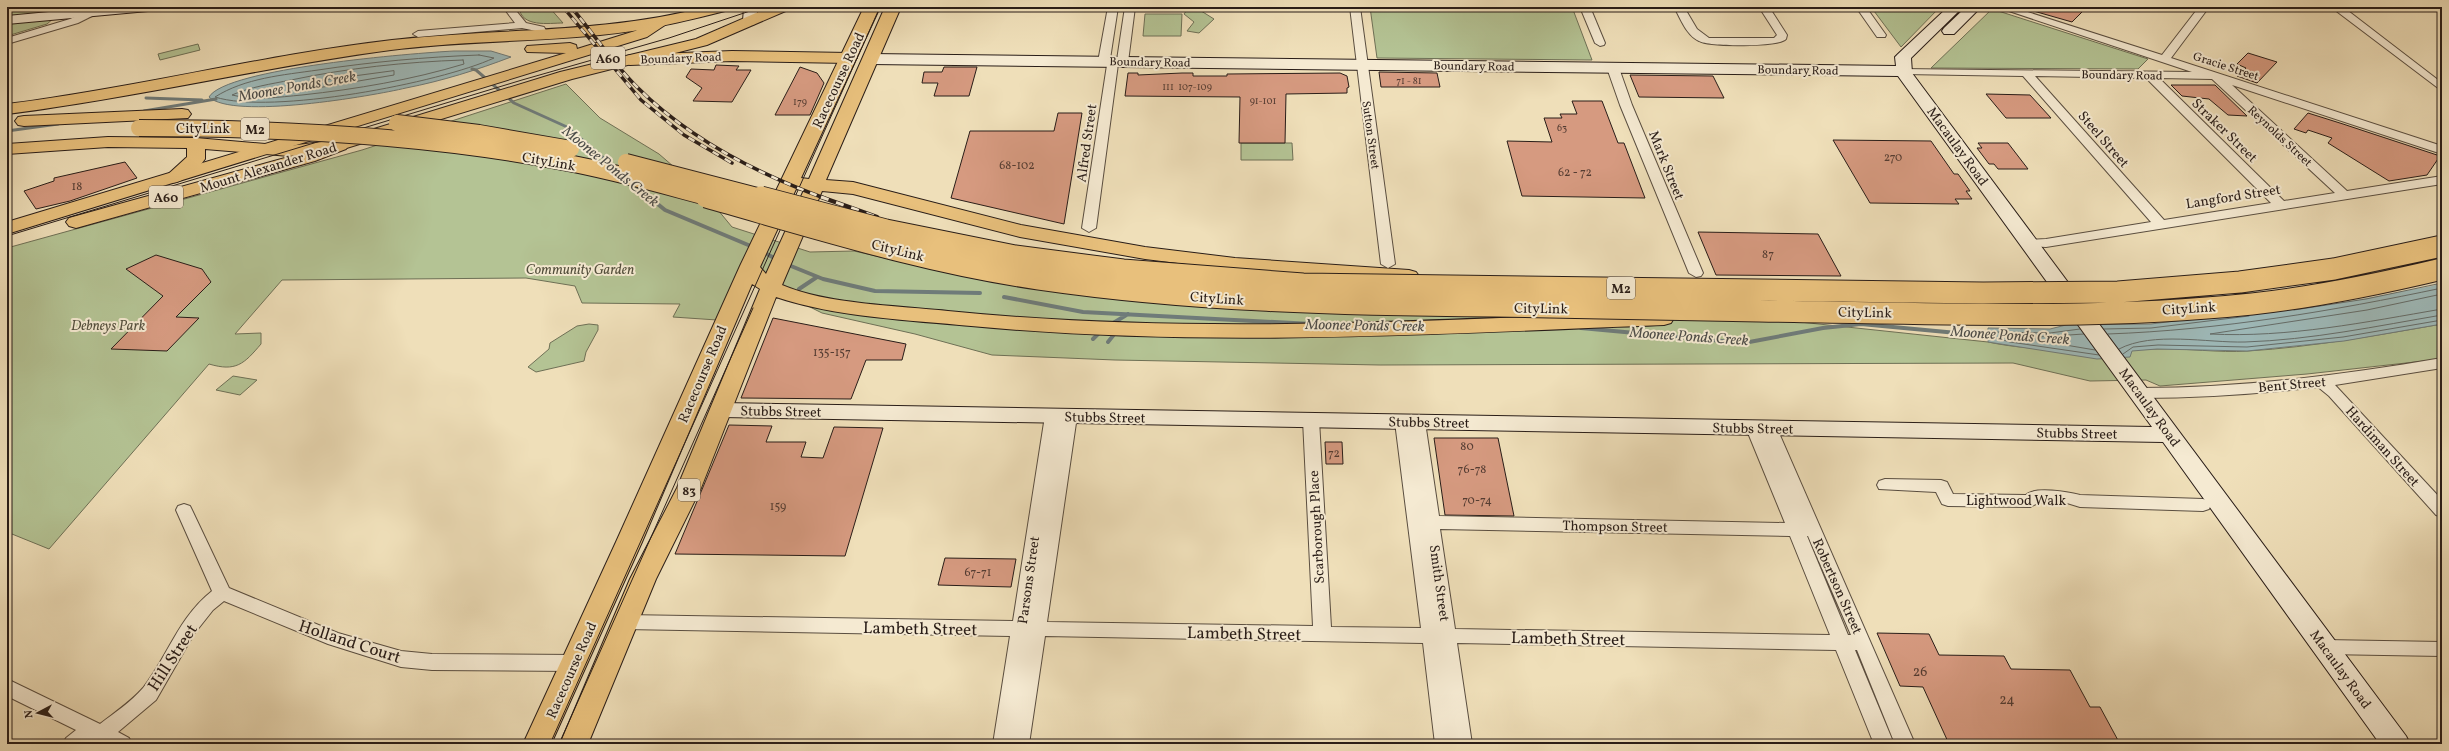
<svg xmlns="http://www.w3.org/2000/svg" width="2449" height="751" font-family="Vollkorn,serif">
<rect width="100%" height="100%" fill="#efdfb9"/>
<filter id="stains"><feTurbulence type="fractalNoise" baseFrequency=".005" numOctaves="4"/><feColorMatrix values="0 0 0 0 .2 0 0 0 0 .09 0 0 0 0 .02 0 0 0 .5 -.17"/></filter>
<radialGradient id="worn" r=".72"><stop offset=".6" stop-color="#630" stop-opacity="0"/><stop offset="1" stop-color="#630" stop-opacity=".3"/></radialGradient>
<!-- green -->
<path fill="#b4c394" stroke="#6e7056" d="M 7,7 L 114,7 L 61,12 L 47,24 L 7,36 Z
M 519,7 L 549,7 L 563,23 C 549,23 521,28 519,7 Z
M 1370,7 L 1572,7 L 1592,60 L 1377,58 Z
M 1871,7 L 1940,7 L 1901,47 Z
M 1198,9 L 1214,19 L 1199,33 L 1187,31 L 1194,22 L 1184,14 L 1187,10 Z
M 1992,9 L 2148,59 L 2138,69 L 1931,68 Z
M 1145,14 L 1182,14 L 1181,36 L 1143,36 Z
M 198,44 L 200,50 L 160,60 L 158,54 Z
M 566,84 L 600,118 L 659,154 L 703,192 L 732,227 L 810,252 L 854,251 L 933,269 L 1762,318 L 1988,342 C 2040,353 2104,350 2157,349 C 2187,348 2218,353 2248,351 C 2313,347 2378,335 2442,324 L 2442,359 L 2307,374 L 2160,386 L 2146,380 L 2090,381 L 2013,363 L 1380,365 L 1115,360 L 992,355 L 915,334 L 822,313 L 738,271 L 717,320 L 673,317 L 680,304 L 582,303 L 575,286 L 526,278 L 282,280 L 235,334 L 261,333 L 261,344 C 244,364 236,372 209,364 L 49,549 L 7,532 L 7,248 L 362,150 Z
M 1241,143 L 1292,143 L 1293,160 L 1241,160 Z
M 589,324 L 598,325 L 598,330 L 586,352 L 584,361 L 536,372 L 528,367 L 549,349 L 550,343 L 577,326 Z
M 233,376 L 257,380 L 240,395 L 216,390 Z"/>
<!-- water -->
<path fill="#9ebaba" stroke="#6f7b79" d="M 454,51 L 491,51 L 511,57 C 477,70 442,81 406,88 C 372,96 233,120 209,97 C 226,68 415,53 454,51 Z
M 2442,279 L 2442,324 L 2344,341 L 2247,351 L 2157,349 L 2132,351 L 2130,357 L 2097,359 L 1988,342 L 1988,328 L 2050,329 L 2066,325 L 2151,324 L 2303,305 Z"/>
<!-- pier -->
<path fill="#efdfb9" d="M 2442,277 L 2442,283 L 2432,286 L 2334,304 L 2285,310 Z"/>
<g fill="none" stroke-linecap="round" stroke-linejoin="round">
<!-- shore -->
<path stroke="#646c69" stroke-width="1" d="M 479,55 L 494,58 C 440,83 271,115 215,97 C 245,78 283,75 318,70 C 371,62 425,57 479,55 Z
M 463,60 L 464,64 C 411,80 357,89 302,95 C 279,97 255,101 232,95 C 250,87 271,84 291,80 C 348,68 405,62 463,60 Z
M 394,71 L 394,75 L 323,87 L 288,88 L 289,85 Z
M 2442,294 L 2367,310 L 2210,334 C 2288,338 2366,322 2442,309
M 2294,310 L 2366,299 L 2442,283
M 2080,329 L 2050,333 L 1994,332 L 1993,337 L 2010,342 L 2099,355
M 2104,329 L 2151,328 L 2249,316
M 2084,334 L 2038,337 L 2036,340 L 2095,350
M 2108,334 C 2220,330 2333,311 2442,288
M 2119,349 C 2153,331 2207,343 2245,342 C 2311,340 2377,326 2442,315
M 2123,354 L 2133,347 L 2158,345 L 2247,347 L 2343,337 L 2442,320"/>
<!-- stream-far1 -->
<path stroke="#6f7b79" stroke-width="3" d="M 472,69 L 476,70 L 514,103 L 567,127 L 613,166
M 146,98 L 202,100
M 144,111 L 216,99
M 7,131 L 58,124
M 633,184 L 651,198"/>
<!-- stream -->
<path stroke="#6f7b79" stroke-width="4" d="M 649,197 L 665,210 L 753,247
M 763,252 L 778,260
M 786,264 L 823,279 L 875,291 L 980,293
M 799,289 L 817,277
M 1004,297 L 1083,312 L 1312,324
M 1110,325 L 1128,314
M 1581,328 L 1744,343 L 1823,328 L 1861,324 L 1989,336
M 1093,339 L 1101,331
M 1108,342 L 1116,332"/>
</g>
<!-- building -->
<path fill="#d69a80" stroke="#291d18" d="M 2030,7 L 2087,7 L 2072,22 L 2030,10 Z
M 2248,53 L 2277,62 L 2257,83 L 2237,76 L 2246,68 L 2237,64 Z
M 716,65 L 739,66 L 736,70 L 751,70 L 732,102 L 693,101 L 702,88 L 686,77 L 691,69 L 714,70 Z
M 800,67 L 817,73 L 824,83 L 810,115 L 775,115 Z
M 944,67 L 977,67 L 969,96 L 934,96 L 938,83 L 922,83 L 924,72 L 942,72 Z
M 1379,72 L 1437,73 L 1440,87 L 1381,87 Z
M 1128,73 L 1138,73 L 1138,75 L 1182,73 L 1193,73 L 1193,76 L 1227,76 L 1227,74 L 1340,73 L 1347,76 L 1349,87 L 1347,88 L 1347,93 L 1286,94 L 1285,143 L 1239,143 L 1240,97 L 1125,96 Z
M 1630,75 L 1713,76 L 1724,98 L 1639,97 Z
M 2171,85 L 2215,85 L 2247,116 L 2228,115 L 2209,99 L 2182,96 Z
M 1986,94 L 2030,95 L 2051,118 L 2006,118 Z
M 1572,101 L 1602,101 L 1618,143 L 1624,143 L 1645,198 L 1522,196 L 1507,141 L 1552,142 L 1544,118 L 1562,118 L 1560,114 L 1577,114 Z
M 1058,113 L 1082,113 L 1064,224 L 951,198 L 970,131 L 1054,131 Z
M 2308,113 L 2343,124 L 2440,156 L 2427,175 L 2389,181 L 2328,143 L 2332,138 L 2308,130 L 2306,133 L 2294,129 Z
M 1833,140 L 1931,141 L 1954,174 L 1958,174 L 1970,191 L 1966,191 L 1972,199 L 1955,199 L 1959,204 L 1870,203 Z
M 1978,143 L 2008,143 L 2028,169 L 1998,169 L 1994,164 L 1989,164 L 1977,148 L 1982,148 Z
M 125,162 L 137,178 L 70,201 L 36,209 L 24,191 L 54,181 L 54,178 Z
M 1698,232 L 1818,234 L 1841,276 L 1716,275 Z
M 156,255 L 202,269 L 211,282 L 176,317 L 199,318 L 167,351 L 111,349 L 163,296 L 126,269 Z
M 773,318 L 906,344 L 902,360 L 866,360 L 851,399 L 741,398 Z
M 729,425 L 772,426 L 766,442 L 806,442 L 801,457 L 823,458 L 834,427 L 883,428 L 845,556 L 675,554 Z
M 1434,438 L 1498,438 L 1514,516 L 1445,515 Z
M 1325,442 L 1342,442 L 1343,464 L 1326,464 Z
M 945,558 L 1016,559 L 1011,587 L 938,585 Z
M 1877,633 L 1929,634 L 1939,655 L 2004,656 L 2011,669 L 2070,670 L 2090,707 L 2100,707 L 2120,744 L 1949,744 L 1923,687 L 1900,686 Z"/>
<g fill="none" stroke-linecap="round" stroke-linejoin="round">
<defs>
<path id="street" d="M 503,7 L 513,7 L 526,23 L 544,27 L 548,34 L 543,37 L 539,36 L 536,31 L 522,28 L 418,37 L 413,34 L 418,31 L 515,23 Z
M 1108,7 L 1118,7 L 1110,59 L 1117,60 L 1125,7 L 1135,7 L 1128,62 L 1126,64 L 1118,64 L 1096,228 L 1089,232 L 1082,228 L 1107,65 L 1100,64 L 1098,62 Z
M 1350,7 L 1360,7 L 1395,264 L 1388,268 L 1381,264 Z
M 1580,7 L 1590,7 L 1605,43 L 1604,45 L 1600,46 L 1595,43 Z
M 1674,7 L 1684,7 L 1697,29 L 1709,38 L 1774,38 L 1777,35 L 1759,7 L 1769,7 L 1787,35 L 1786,39 C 1780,47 1709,47 1699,41 C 1686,35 1681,19 1674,7 Z
M 1856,7 L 1866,7 L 1886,35 L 1885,37 L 1877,37 Z
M 1997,7 L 2012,7 L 2162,55 L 2199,7 L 2209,7 L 2171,58 L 2442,146 L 2442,154 L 2232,85 L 2347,191 L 2442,176 L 2442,184 L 2046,247 L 2025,246 L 2023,243 L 2025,240 L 2046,239 L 2151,222 L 2023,76 L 1904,74 L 1900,73 L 1900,69 L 2192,72 ZM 2035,76 L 2146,78 L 2271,203 L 2164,220 ZM 2159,78 L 2212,79 L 2335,193 L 2284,201 Z
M 2331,7 L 2343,7 L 2442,83 L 2442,91 Z
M 90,10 L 94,11 L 94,15 L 78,23 L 7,44 L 7,38 L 70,19 Z
M 1613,65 L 1619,68 L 1632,105 L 1703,273 L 1701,276 L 1696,277 L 1689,273 L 1620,105 L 1607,68 Z
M 2442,358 L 2442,368 L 2335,385 L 2442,500 L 2442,517 L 2436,515 L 2329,396 L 2318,387 C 2259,394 2200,398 2140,398 L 2135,397 L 2132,393 L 2135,389 L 2140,388 C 2242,388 2342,375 2442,358 Z
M 1053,411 L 1058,412 L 1061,416 L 1055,454 L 1061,416 L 1064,412 L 1074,412 L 1077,416 L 1047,622 L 1313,626 L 1303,420 L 1305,416 L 1317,416 L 1319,420 L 1331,627 L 1421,628 L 1395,422 L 1397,418 L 1403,417 L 1410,421 L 1417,417 L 1423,418 L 1425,422 L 1439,516 L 1785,523 L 1746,428 L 1748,424 L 1754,423 L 1762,427 L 1769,423 L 1775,424 L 1915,744 L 1895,744 L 1857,650 L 1855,650 L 1894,744 L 1874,744 L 1836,650 L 1457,643 L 1472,744 L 1435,744 L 1423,643 L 1045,636 L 1029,744 L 993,744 L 1010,636 L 625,629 L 619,627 L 616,622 L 619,617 L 625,615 L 1013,621 L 1045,416 L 1048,412 ZM 1440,529 L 1790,536 L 1830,635 L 1455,629 ZM 1807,536 L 1808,536 L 1851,635 L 1848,635 Z
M 1885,479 L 1941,480 L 1947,482 L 1953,494 L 2026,495 C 2034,486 2069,492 2080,495 L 2203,499 L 2209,501 L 2211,505 L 2209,509 L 2203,511 L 2080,507 L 2067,503 L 2038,503 L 2030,507 L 1948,506 L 1942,504 L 1936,492 L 1879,489 L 1877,485 L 1879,481 Z
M 184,504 L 190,506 L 192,510 L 229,588 L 338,633 L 401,651 L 432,654 L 575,655 L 582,658 L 584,663 L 582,668 L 575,671 L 432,670 L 401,667 L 328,644 L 224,601 L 213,610 L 194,634 L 156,700 L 118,732 L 129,738 L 132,744 L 103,744 L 93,739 L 87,744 L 63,744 L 66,738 L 76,730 L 7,696 L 7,679 L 100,724 C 114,713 131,702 143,688 C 168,656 178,618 212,591 L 176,510 L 178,506 Z
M 2325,640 L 2442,642 L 2442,656 L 2325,654 L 2318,652 L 2316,647 L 2318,642 Z"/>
<path id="secondary" d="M 101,7 L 155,7 L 148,11 L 7,24 L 7,16 Z
M 744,7 L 758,7 L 755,24 L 750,25 L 743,21 Z
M 1948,7 L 1963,7 L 1911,58 L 1912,73 L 2406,736 L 2410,744 L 2380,744 L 2163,442 L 722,417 L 714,415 L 711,410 L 714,405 L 722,403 L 2152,427 L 1898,76 L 871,64 L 863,59 L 871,54 L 1896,66 L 1895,57 L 1898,54 Z
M 1966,7 L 1981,7 L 1954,34 L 1944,34 L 1942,31 L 1944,28 Z"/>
<path id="primary" d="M 660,18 L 665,20 L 668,23 L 647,37 L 7,234 L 7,222 L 566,53 L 527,52 L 525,49 L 527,46 L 570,43 L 576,45 L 577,49 L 635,31 Z
M 732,51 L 849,53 L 857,58 L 849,63 L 732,61 L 630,65 L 624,63 L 622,60 L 624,57 L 630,55 Z
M 340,140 L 346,141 L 349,145 L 346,149 L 315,161 L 76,228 L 69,226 L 66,222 L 69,218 L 303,153 Z"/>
<path id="highway" d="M 706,7 L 732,7 L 729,10 C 686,21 644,31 600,35 C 530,42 460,41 391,50 C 262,67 136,98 7,114 L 7,104 C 136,88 263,55 392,40 C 497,28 603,34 706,7 Z
M 770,7 L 791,7 L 788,10 L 707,45 L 572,79 L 340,150 L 289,156 L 205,149 L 205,159 L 202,163 C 192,172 181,186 167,182 L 164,178 L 187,157 L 187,148 L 108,147 L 7,154 L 7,144 L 108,137 L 196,138 L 289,146 L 338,140 L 560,72 L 696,39 Z
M 864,7 L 880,7 L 801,178 L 809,179 L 885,7 L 901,7 L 826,180 L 853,182 L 1021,225 L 1145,247 L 1235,258 L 1409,270 L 1416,272 L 1419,276 L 1416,280 L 1409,282 L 1235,270 L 1145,259 L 1020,237 L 853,194 L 822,191 L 782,285 C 825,304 900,306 948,311 C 1187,335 1425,321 1664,311 L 1671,313 L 1674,318 L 1671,323 L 1664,325 C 1433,334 1202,348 971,326 C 909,320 835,317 776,297 L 701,488 L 656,579 L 588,744 L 560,744 L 630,579 L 677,488 L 760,289 L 752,284 L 642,542 L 551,744 L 523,744 L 616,542 L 740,266 ZM 796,189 L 804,190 L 766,274 L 760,267 Z
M 182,109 L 188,110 L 191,114 L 188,118 L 24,126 L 18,125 L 15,121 L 18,117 L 24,116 Z"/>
</defs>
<!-- street casing -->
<use href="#street" stroke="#5a4e40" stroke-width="2"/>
<!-- secondary casing -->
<use href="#secondary" stroke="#291d18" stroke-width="2"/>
<!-- primary casing -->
<use href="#primary" stroke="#291d18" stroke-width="2"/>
<!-- highway casing -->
<use href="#highway" stroke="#291d18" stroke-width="2"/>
<!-- street -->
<use href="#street" fill="#f5ead2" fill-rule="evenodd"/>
<!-- secondary -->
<use href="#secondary" fill="#f5ead2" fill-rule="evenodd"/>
<!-- primary -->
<use href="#primary" fill="#e8c07c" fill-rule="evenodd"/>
<!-- highway -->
<use href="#highway" fill="#e8c07c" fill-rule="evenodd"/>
<!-- tram -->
<path stroke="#291d18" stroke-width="1" d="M 7,236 L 522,80 L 669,38 L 762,7
M 550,744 L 880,7
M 559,744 L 753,308"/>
<defs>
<path id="rail-far1" d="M 563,7 L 641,100 L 684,135 L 732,163
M 571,7 C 593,33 613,63 637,87 C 689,139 756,173 824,198"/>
<path id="rail" d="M 821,197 L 877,217"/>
</defs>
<!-- rail-far1 casing -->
<use href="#rail-far1" stroke="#291d18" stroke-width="3.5"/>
<!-- rail casing -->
<use href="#rail" stroke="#291d18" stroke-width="4.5"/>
<!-- rail-far1 -->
<use href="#rail-far1" stroke="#f5ead2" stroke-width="2.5" stroke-dasharray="7" stroke-linecap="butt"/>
<!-- rail -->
<use href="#rail" stroke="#f5ead2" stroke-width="3" stroke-dasharray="8" stroke-linecap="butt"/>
<defs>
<path id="highway-bridge-far1" d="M 397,123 L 479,133 L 571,149
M 139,128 C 279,128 426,135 563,162 C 613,171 661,185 710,198
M 626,162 L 765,198"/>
<path id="highway-bridge" d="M 706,197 C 816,228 926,263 1039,279 C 1190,301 1343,305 1495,306 C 1583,308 1671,309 1759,311 C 1923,313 2089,321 2252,304 C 2316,297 2379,284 2442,269
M 761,197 L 886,230 L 1015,256 L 1123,270 L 1303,284 L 1983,293 L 2118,292 L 2240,282 L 2334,269 L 2442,246"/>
</defs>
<!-- highway-bridge-far1 casing -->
<use href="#highway-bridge-far1" stroke="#291d18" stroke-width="18" stroke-linecap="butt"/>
<!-- highway-bridge casing -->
<use href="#highway-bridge" stroke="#291d18" stroke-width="23" stroke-linecap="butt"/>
<!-- highway-bridge-far1 -->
<use href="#highway-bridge-far1" stroke="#e8c07c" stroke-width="16"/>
<!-- highway-bridge -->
<use href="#highway-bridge" stroke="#e8c07c" stroke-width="21"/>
</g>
<g text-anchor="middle" stroke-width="4" stroke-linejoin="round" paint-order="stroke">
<!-- far-number labels -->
<g font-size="10" fill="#543c32">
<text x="1409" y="84">71 - 81</text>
<text x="1168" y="90">111</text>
<text x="1195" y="90">107-109</text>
<text x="1263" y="104">91-101</text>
<text x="800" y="105">179</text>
<text x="1562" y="131">63</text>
</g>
<!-- far-street labels -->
<g font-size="12" fill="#291d18" stroke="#f5ead2">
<text transform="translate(681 58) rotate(-2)" y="4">Boundary Road</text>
<text transform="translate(1150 62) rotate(1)" y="4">Boundary Road</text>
<text transform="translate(1474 66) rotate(1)" y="4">Boundary Road</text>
<text transform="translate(2226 66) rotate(18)" y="4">Gracie Street</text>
<text transform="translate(1798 70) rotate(1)" y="4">Boundary Road</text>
<text transform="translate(2122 75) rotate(1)" y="4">Boundary Road</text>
<text transform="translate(1371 135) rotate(82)" y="4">Sutton Street</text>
<text transform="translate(2280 136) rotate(43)" y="4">Reynolds Street</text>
</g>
<!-- number labels -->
<g font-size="12" fill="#543c32">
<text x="1893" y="161">270</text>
<text x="1017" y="169">68-102</text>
<text x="1575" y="176">62 - 72</text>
<text x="77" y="190">18</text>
<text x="1768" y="258">87</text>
<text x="832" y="356">135-157</text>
<text x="1467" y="450">80</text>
<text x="1334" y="457">72</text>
<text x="1472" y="473">76-78</text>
<text x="1477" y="504">70-74</text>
<text x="778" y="510">159</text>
<text x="978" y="576">67-71</text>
</g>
<!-- shield labels -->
<g fill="#f5ead2" stroke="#665a50" stroke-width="1">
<rect x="591" y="47" width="34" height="22" rx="3"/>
<rect x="241" y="118" width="28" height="22" rx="3"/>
<rect x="149" y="186" width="34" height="22" rx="3"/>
<rect x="1607" y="277" width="28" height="22" rx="3"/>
<rect x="678" y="479" width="22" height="22" rx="3"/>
</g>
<g font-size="13" font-weight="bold" fill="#291d18">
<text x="608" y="63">A60</text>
<text x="255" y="134">M2</text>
<text x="166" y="202">A60</text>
<text x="1621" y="293">M2</text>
<text x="689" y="495">83</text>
</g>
<!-- street labels -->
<g font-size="14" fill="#291d18" stroke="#f5ead2">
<text transform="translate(838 80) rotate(-65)" y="5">Racecourse Road</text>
<text x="203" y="133">CityLink</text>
<text transform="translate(2225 130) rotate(44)" y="5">Straker Street</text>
<text transform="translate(2104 139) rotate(49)" y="5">Steel Street</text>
<text transform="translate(1086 143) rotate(-82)" y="5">Alfred Street</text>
<text transform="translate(1958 146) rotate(54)" y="5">Macaulay Road</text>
<text transform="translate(549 161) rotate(10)" y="5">CityLink</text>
<text transform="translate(1667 165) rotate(68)" y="5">Mark Street</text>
<text transform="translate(268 167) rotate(-17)" y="5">Mount Alexander Road</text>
<text transform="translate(2233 196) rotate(-9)" y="5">Langford Street</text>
<text transform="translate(898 250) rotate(14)" y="5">CityLink</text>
<text transform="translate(1217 298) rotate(4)" y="5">CityLink</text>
<text transform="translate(1541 308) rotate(1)" y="5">CityLink</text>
<text transform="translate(2189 308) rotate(-4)" y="5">CityLink</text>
<text transform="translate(1865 312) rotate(1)" y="5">CityLink</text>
<text transform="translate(702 374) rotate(-67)" y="5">Racecourse Road</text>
<text transform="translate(2292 384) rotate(-5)" y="5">Bent Street</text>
<text transform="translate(2150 407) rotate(54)" y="5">Macaulay Road</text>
<text transform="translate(781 411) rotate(1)" y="5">Stubbs Street</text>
<text transform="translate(1105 417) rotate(1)" y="5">Stubbs Street</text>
<text transform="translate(1429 422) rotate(1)" y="5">Stubbs Street</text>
<text transform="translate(1753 428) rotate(1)" y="5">Stubbs Street</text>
<text transform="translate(2077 433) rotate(1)" y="5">Stubbs Street</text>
<text transform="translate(2383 446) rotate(48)" y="5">Hardiman Street</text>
<text x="2016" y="505">Lightwood Walk</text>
<text transform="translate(1615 526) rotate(1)" y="5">Thompson Street</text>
<text transform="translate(1316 527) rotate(-93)" y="5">Scarborough Place</text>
<text transform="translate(1028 580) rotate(-82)" y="5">Parsons Street</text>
<text transform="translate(1440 583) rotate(82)" y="5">Smith Street</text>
<text transform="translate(1838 586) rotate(66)" y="5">Robertson Street</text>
<text transform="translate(2341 669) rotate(54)" y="5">Macaulay Road</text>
<text transform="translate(571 670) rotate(-66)" y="5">Racecourse Road</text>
</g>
<!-- park labels -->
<g font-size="14" font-style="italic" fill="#534f3d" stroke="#f5ead2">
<text x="580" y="274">Community Garden</text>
<text x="108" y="330">Debneys Park</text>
</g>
<!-- near-number labels -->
<g font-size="14" fill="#543c32">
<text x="1920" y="676">26</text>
<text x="2007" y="704">24</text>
</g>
<!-- water labels -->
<g font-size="15" font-style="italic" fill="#4c4c49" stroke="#f5ead2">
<text transform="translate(297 86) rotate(-10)" y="5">Moonee Ponds Creek</text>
<text transform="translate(611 166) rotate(39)" y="5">Moonee Ponds Creek</text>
<text transform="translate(1365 325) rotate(1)" y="5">Moonee Ponds Creek</text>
<text transform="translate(2010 335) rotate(4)" y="5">Moonee Ponds Creek</text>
<text transform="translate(1689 336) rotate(4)" y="5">Moonee Ponds Creek</text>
</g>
<!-- near-street labels -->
<g font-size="17" fill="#291d18" stroke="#f5ead2">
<text transform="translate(920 628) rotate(1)" y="6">Lambeth Street</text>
<text transform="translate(1244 633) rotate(1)" y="6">Lambeth Street</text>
<text transform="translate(1568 638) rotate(1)" y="6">Lambeth Street</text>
<text transform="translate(350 641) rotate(18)" y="6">Holland Court</text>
<text transform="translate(172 657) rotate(-57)" y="6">Hill Street</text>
</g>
</g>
<!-- margin -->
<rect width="2449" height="751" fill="none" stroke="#efdfb9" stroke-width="24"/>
<rect x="8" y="8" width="2433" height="735" fill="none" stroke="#291d18" stroke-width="2"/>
<rect x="12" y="12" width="2425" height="727" fill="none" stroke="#291d18"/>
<!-- north arrow -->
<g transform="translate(38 713) rotate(263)" stroke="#f5ead2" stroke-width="3" paint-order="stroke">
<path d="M0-3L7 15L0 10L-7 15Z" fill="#291d18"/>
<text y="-6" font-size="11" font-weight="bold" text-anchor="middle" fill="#291d18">N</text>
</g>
<rect width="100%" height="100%" filter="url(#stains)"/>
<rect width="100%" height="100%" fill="url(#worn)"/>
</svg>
